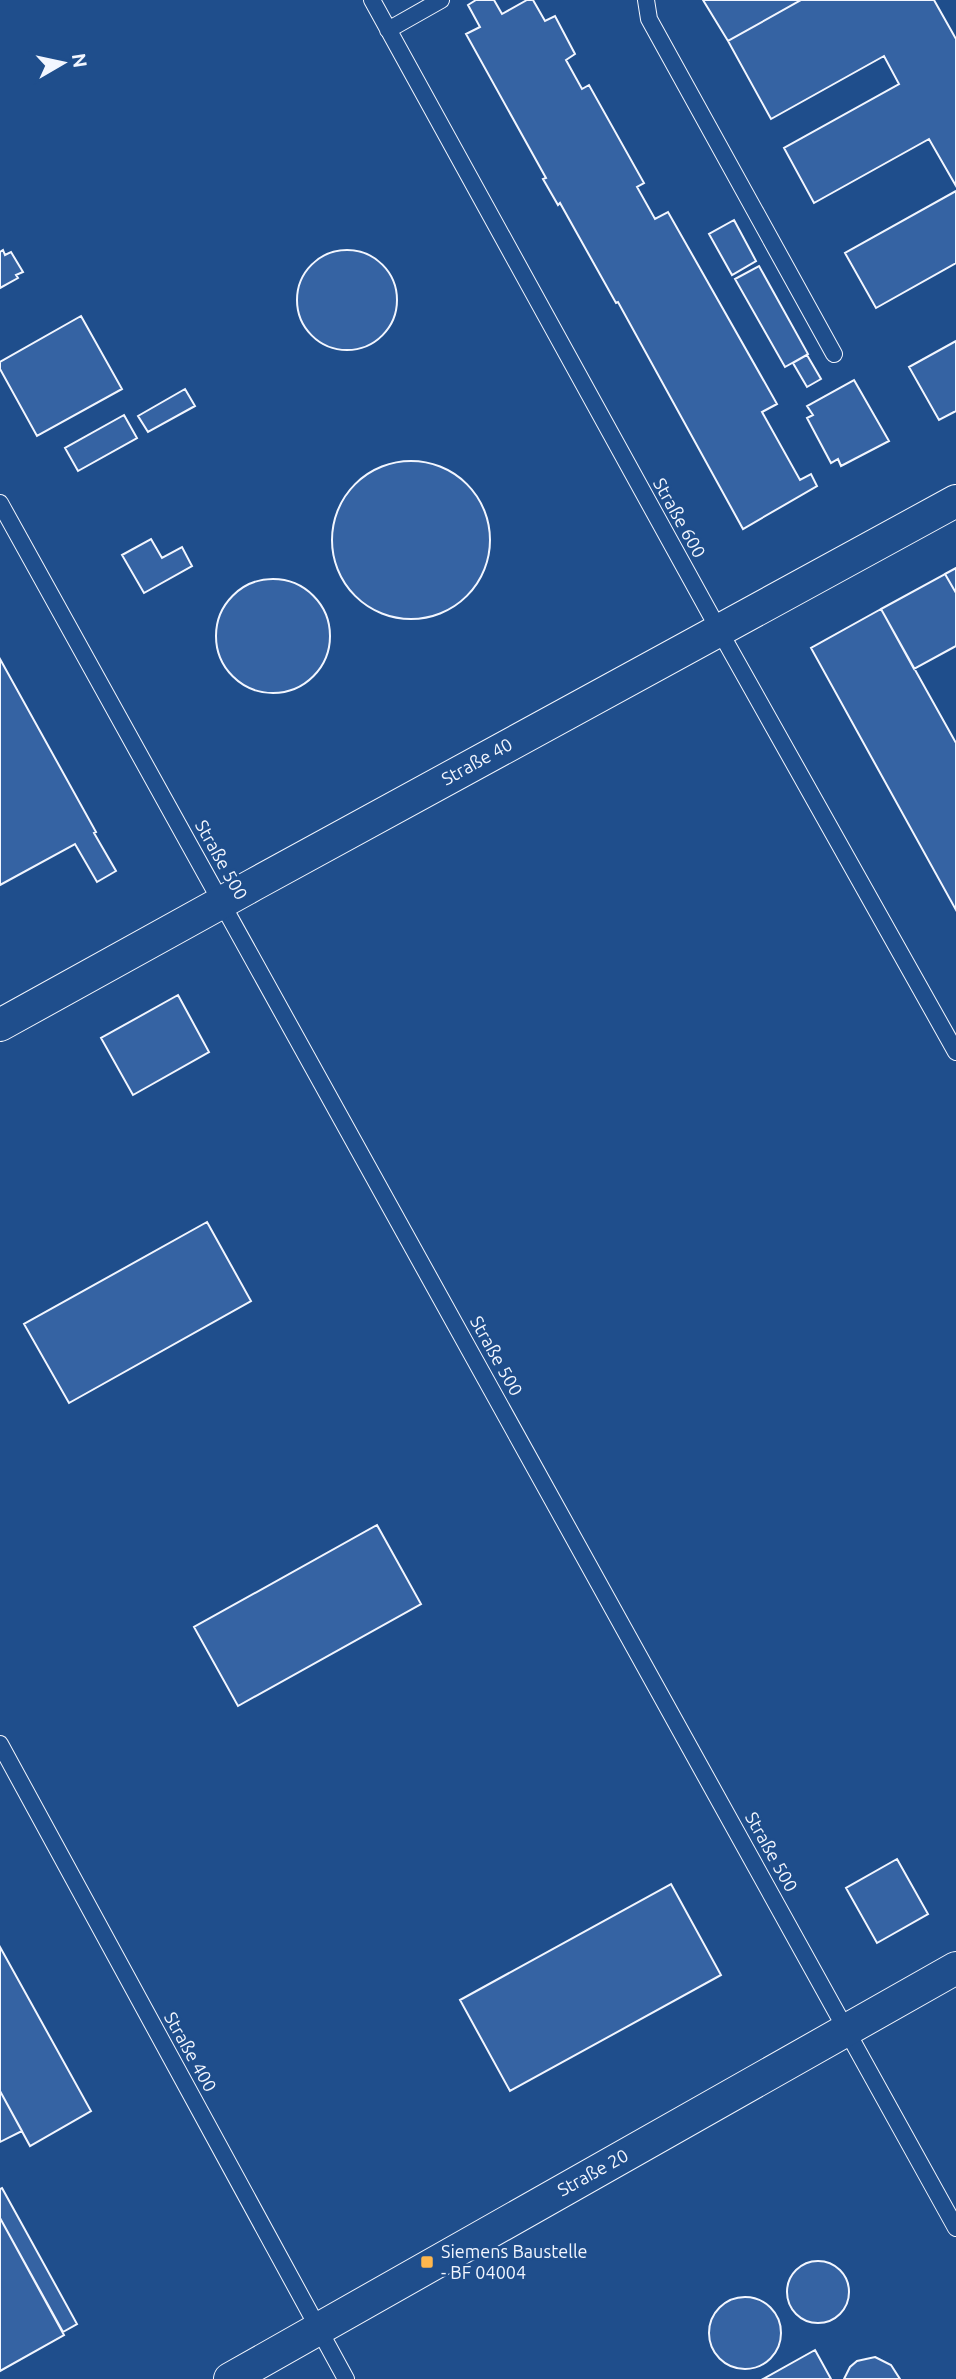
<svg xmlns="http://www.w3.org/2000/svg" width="956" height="2379" font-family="Ubuntu,sans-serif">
<rect width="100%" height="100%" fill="#1f4e8c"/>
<!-- building -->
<path fill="#3563a3" stroke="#f2f6ff" stroke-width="2" d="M 476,0 L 494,0 L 502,14 L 527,0 L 533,0 L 545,21 L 555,16 L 575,54 L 566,60 L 582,89 L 589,85 L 644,183 L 637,187 L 655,219 L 668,212 L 777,404 L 762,412 L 800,480 L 811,474 L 817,486 L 743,529 L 618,302 L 616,303 L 560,203 L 558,205 L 543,179 L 546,178 L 466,34 L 480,27 L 468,5 Z
M 703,0 L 801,0 L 728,41 Z
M 801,0 L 934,0 L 956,39 L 956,186 L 929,139 L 814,203 L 784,148 L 899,84 L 884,56 L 771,119 L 728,41 Z
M 956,191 L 956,263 L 876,308 L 845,253 Z
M 734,220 L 756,261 L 732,275 L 709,234 Z
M297 300a50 50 0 1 1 100 0a50 50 0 1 1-100 0Z
M 3,250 L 5,255 L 11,252 L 23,272 L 16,275 L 18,278 L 0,288 L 0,252 Z
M 759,266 L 808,354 L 785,367 L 735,279 Z
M 81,316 L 122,389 L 37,436 L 0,369 L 0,362 Z
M 956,341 L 956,411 L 939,420 L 909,367 Z
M 807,355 L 821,379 L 807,387 L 793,363 Z
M 854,380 L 889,441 L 841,466 L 838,459 L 831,463 L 807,418 L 813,415 L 807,406 Z
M 185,389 L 195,406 L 148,432 L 138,416 Z
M 124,415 L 137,438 L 78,471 L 65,448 Z
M332 540a79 79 0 1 1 158 0a79 79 0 1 1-158 0Z
M 151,539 L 162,558 L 182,547 L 192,566 L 144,593 L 122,555 Z
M 956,568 L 956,593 L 945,574 Z
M 945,574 L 956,593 L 956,646 L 914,669 L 881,609 Z
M216 636a57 57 0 1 1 114 0a57 57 0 1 1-114 0Z
M 881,609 L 956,743 L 956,910 L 811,648 Z
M 0,659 L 96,832 L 94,833 L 116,871 L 97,882 L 75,844 L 0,885 Z
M 178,995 L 209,1052 L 133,1095 L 101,1038 Z
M 207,1222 L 251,1301 L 69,1403 L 24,1324 Z
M 377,1525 L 421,1604 L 238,1706 L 194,1627 Z
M 897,1859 L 928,1914 L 877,1943 L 846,1888 Z
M 671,1884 L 721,1975 L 510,2091 L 460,2000 Z
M 0,1947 L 91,2111 L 30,2146 L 0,2091 Z
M 0,2091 L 22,2131 L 0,2142 Z
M 2,2188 L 77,2324 L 63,2332 L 0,2218 L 0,2189 Z
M 0,2218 L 64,2335 L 0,2371 Z
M787 2292a31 31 0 1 1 62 0a31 31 0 1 1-62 0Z
M709 2333a36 36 0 1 1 72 0a36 36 0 1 1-72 0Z
M 815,2350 L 831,2379 L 763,2379 Z
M 875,2357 L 891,2365 L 900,2379 L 844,2379 L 850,2367 L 857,2361 Z"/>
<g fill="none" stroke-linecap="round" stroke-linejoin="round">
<defs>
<path id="lane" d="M 372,0 L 719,630 L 956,1052
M 646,0 L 649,19 L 834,354
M 388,30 L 441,0
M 0,503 L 956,2228
M 0,1744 L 346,2379"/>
<path id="street" d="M 0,1025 L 253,885 L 956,501
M 230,2379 L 956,1968"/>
</defs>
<!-- lane casing -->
<use href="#lane" stroke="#f2f6ff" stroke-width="18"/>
<!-- street casing -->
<use href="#street" stroke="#f2f6ff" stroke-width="34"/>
<!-- lane -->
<use href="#lane" stroke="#1f4e8c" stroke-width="16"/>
<!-- street -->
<use href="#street" stroke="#1f4e8c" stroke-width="32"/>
</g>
<!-- markers -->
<rect fill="#ffb74d" stroke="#1f4e8c" stroke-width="2.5" x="420" y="2255" width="14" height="14" rx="3.5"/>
<g text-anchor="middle" stroke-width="5" stroke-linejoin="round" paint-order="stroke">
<!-- street labels -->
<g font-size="18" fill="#f2f6ff" stroke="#1f4e8c">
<text transform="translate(679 518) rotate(61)" y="6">Straße 600</text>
<text transform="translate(477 762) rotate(-29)" y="6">Straße 40</text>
<text transform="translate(221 860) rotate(61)" y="6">Straße 500</text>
<text transform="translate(496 1356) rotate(61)" y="6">Straße 500</text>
<text transform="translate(771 1852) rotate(61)" y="6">Straße 500</text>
<text transform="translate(190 2052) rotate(61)" y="6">Straße 400</text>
<text transform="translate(593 2173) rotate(-29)" y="6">Straße 20</text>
</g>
<!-- poi labels -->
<g font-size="18" fill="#f2f6ff" stroke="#1f4e8c" text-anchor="start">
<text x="441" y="2258">Siemens Baustelle<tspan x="441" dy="21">- BF 04004</tspan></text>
</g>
</g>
<!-- north arrow -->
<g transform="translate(63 63) rotate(81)" stroke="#1f4e8c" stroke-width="5" paint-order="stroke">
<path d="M0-5L12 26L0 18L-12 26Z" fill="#f2f6ff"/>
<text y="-10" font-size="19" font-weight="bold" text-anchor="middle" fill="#f2f6ff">N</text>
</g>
</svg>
